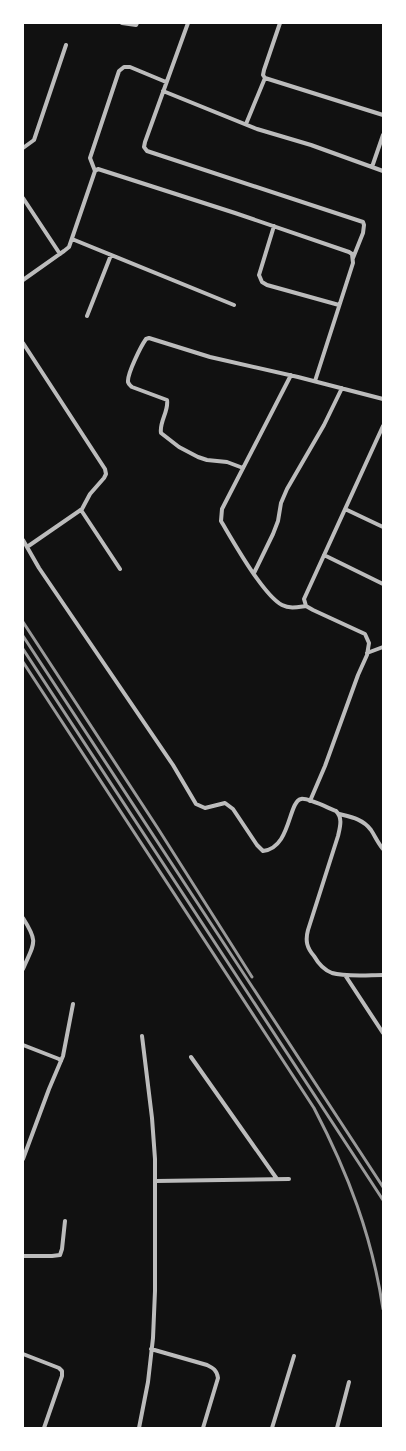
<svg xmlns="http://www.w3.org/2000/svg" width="406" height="1451" font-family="'Varela Round',sans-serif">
<rect width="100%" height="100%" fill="#111"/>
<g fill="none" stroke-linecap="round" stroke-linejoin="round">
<!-- minor -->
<path stroke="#bcbcbc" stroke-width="4" d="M 122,23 L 136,25 L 137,23
M 188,23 L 145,142 L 144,147 L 147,151 L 363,222 L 364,225 L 363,233 L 353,258
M 280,23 L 264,70 L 263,75 L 265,78 L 383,115
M 163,91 L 257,129 L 311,145 L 383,171
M 246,124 L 265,78
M 23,148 L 34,140 L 37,131 L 66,45
M 372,167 L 383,135
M 95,171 L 90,158 L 119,71 L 124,67 L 130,67 L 166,82
M 23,198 L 60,254
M 274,226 L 259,275 L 262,282 L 267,285 L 339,305
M 72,239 L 234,305
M 23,280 L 64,251 L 69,247 L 95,171 L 98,169 L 235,213 L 349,252 L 352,254 L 353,263 L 315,381
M 87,316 L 111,255
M 23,343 L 105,469 L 106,474 L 104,478 L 90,494 L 82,509 L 27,547
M 291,375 L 222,509 L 221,521 C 233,541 263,595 282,605 C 290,609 298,607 306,606
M 243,468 L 227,462 L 207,460 L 198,457 L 179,447 L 161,433 C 159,422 169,411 167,400 L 132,387 C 130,385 129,385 128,382 C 127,374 141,346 146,339 L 149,338 L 210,357 L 298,377 L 383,399
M 345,509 L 383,527
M 81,510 L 120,569
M 23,540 L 39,568 L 173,765 L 196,804 L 205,808 L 225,803 L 233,809 L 257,845 L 263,851 C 291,848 288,802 301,799 C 307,797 330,809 336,811 C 343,818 340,827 338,836 L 308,930 C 305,941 307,948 314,956 C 318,963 324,970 332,973 C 345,977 369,975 383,975
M 324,555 L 383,584
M 254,573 L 273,534 L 278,521 L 281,503 L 287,489 L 324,425 L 342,388
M 367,653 L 383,647
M 310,801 L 325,766 L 358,675 L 367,655 L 369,643 L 365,634 L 313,610 L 306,606 L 304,599 L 383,426
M 339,814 C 351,817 363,819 371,830 C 375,836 378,843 383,849
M 23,918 C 39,943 34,943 23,969
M 345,975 L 383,1033
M 23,1045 L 59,1059 L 61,1061
M 191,1057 L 277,1179
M 23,1159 L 49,1089 L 63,1056 L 73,1004
M 156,1181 L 289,1179
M 23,1256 L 52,1256 L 60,1255 L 62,1249 L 65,1221
M 151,1349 L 207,1365 C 213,1368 217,1370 218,1378 L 203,1428
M 23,1354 L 59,1368 L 62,1371 L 62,1376 L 44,1428
M 139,1428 L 148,1382 L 153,1338 L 155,1291 L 155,1159 L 152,1118 L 142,1036
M 272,1428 L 294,1356
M 337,1428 L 349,1382"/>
<!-- rail -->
<path stroke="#9a9a9a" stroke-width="3" d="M 23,622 L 157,827 L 252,977
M 23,636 L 383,1187
M 23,649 L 383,1200
M 23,662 L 314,1108 C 348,1173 372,1236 383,1309"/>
</g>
<!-- border -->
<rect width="406" height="1451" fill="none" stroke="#ffffff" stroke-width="48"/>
</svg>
